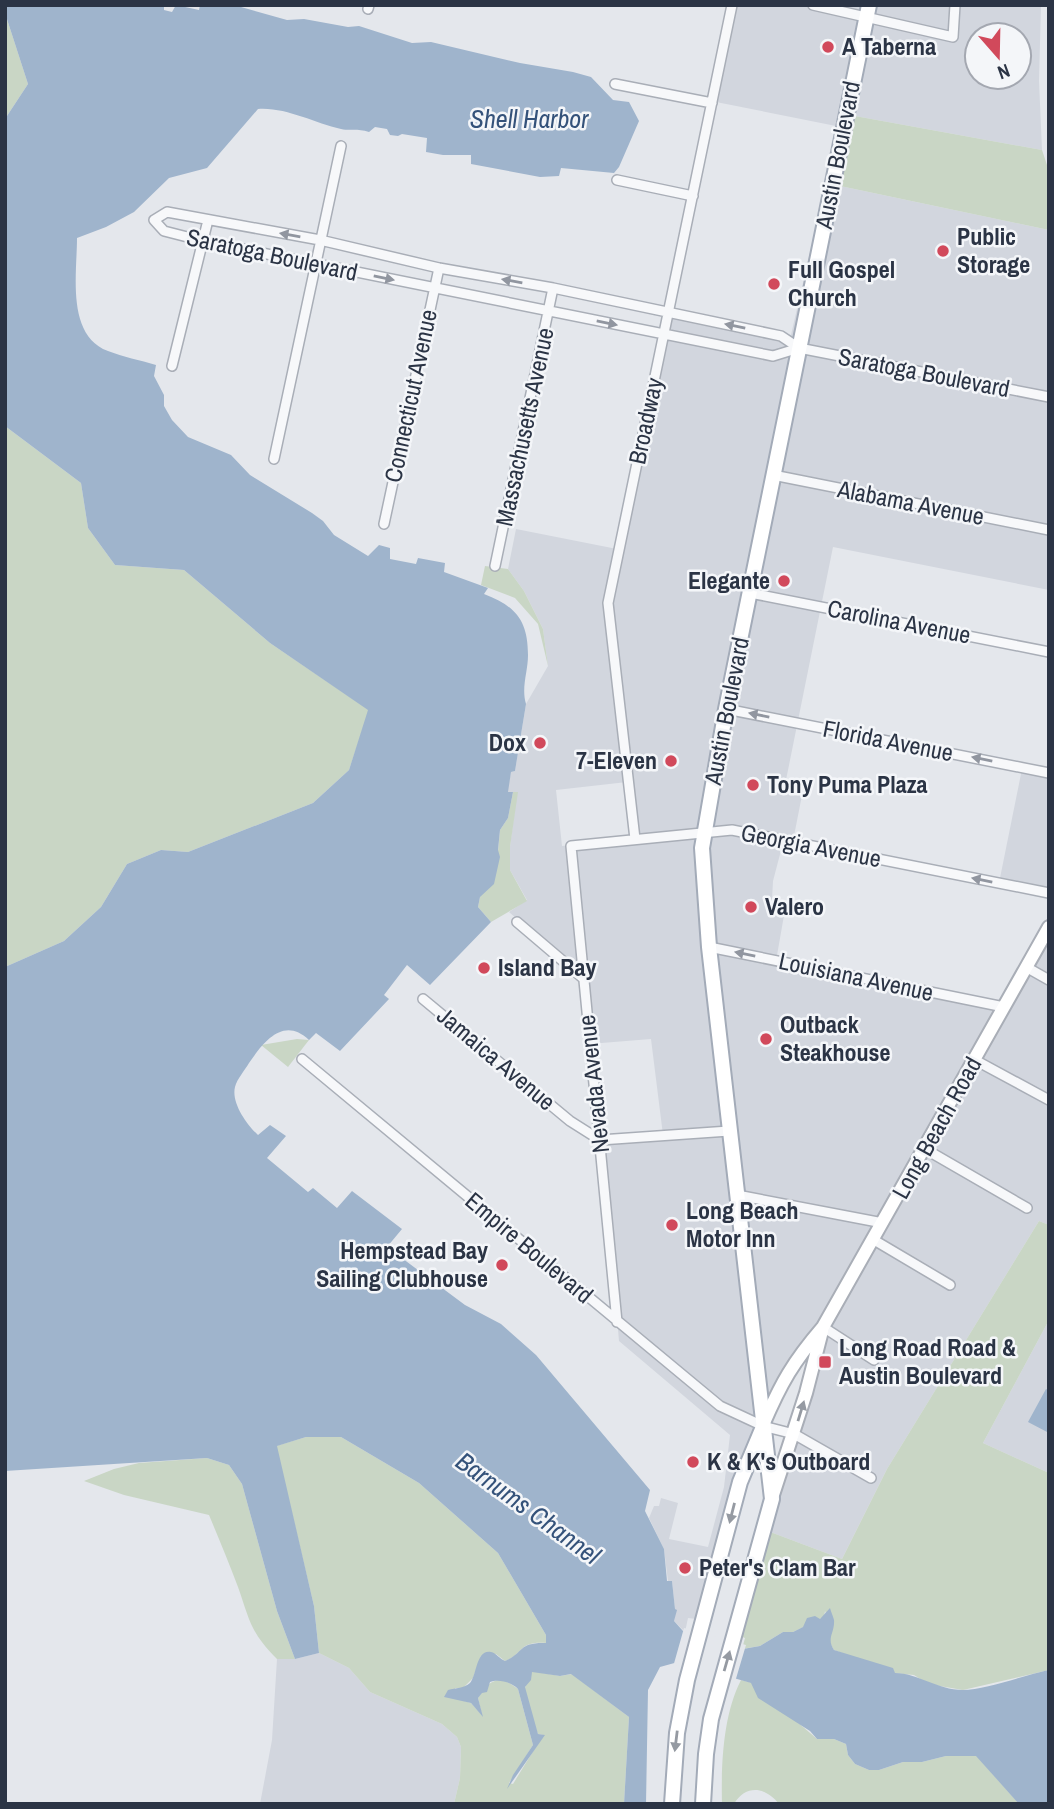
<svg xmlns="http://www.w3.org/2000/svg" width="1054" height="1809" font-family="'Archivo Narrow',sans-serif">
<rect width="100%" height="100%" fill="#e4e7ec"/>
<!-- built -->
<path fill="#d2d6de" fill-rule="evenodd" d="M 731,5 L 1041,5 L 1039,81 L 1042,150 L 844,114 L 841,127 L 711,101 ZM 977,35 L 1019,35 L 1019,77 L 977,77 Z
M 826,183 L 1049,230 L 1049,590 L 833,547 L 786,780 L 804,785 L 793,841 L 784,839 L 773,881 L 772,900 L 786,904 L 776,961 L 1003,1008 L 1049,926 L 1049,1225 L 1039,1221 L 887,1469 L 842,1559 L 765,1530 L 822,1328 L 763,1429 L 722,1570 L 696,1619 L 688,1618 L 685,1632 L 674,1621 L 675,1609 L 672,1581 L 668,1581 L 664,1549 L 649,1518 L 654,1506 L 659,1506 L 661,1498 L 678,1503 L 669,1539 L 708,1547 L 724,1487 L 730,1435 L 619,1341 L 602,1142 L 663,1135 L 651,1039 L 589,1044 L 583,977 L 509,912 L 527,900 L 510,870 L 510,847 L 517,792 L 507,792 L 511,772 L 515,771 L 526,704 L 548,666 L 543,629 L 524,591 L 508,569 L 516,529 L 617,549 L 668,311 L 791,335 ZM 627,782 L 633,838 L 562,846 L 556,790 Z
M 1022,769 L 1049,775 L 1049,896 L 999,883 Z
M 1049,1320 L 1049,1473 L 983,1443 Z
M 319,1653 L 349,1668 L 370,1692 L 442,1724 L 457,1737 L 461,1747 L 460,1778 L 454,1804 L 260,1804 L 272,1740 L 277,1659 L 295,1659 Z"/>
<!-- green -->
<path fill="#c9d6c5" d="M 5,13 L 28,84 L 5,119 Z
M 844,114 L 1042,150 L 1049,171 L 1049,230 L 826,183 Z
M 5,426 L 81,483 L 88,528 L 115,565 L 184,570 L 270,643 L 369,710 L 349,770 L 313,803 L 188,852 L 161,850 L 127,864 L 101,907 L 64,941 L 5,967 Z
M 485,566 L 508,569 L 524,591 L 543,629 L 548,666 L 538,624 L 515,598 L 481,585 Z
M 513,792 L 518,792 L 510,847 L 510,870 L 527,901 L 491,922 L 478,907 L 480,897 L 498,851 L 500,830 L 508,818 Z
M 297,1039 L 309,1040 L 288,1067 L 261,1045 Z
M 1039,1221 L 1049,1225 L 1049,1320 L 983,1443 L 1049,1473 L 1049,1670 L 963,1690 L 928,1684 L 914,1675 L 894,1673 L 834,1650 C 829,1643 828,1638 832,1629 L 825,1611 L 824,1617 L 820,1619 L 793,1632 L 783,1632 L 760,1646 L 742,1649 L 745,1638 L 737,1635 L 765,1530 L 842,1559 L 887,1469 Z
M 306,1437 L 341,1437 L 419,1483 L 498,1553 L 546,1635 L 546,1643 C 518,1641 524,1654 505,1661 L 496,1654 L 481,1656 L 473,1678 L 463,1688 L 455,1688 L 454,1698 L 471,1703 L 482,1715 L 478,1698 C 490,1679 499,1674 518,1689 L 533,1745 L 509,1783 L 513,1784 L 543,1735 L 538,1734 C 533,1722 524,1701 525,1688 C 526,1683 530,1676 532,1671 L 560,1676 L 572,1674 L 629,1717 L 624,1804 L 454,1804 L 460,1778 L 461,1747 L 457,1737 L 442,1724 L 370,1692 L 349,1668 L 319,1653 L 314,1606 L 276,1446 Z
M 207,1458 L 229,1465 L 242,1484 L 277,1611 L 295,1659 L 277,1659 C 250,1632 250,1621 238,1587 C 229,1563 219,1539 209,1515 L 124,1495 L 84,1481 L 114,1469 L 139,1463 Z
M 741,1680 L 752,1683 L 817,1739 L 834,1739 L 846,1744 L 848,1755 L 855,1764 L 869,1770 L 879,1770 L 903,1762 L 922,1762 L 946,1756 L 976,1755 L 1019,1804 L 779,1804 C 766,1787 746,1784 734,1804 L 722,1804 C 721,1765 723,1715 741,1680 Z"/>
<!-- water -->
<path fill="#9fb4cc" d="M 5,5 L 164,5 L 164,10 L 172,12 L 176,5 L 199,10 L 200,5 L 234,5 L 287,20 L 304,19 L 348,27 L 359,26 L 412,43 L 431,42 L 520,63 L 573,72 L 591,77 L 613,100 L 629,102 L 639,121 L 619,167 L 614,173 L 561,168 L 559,176 L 540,177 L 471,164 L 471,155 L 443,155 L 426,152 L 427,138 L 402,134 L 398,136 L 390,135 L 387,129 L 375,127 L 369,132 C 357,128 350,131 341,129 C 314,123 286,107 258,109 L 207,168 L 169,178 L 134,212 L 106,227 L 77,238 C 77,274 66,335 108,351 C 123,357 140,360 156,365 L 154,376 L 164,395 L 164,406 L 172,420 L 188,437 L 231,455 L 250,475 L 312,513 L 323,521 L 334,535 L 368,556 L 379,545 L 390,548 L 390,559 L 416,564 L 418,558 L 445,563 L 444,572 L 488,588 L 484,594 C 516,606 528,621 528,655 C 528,672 521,687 526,704 L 515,771 L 511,772 L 508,792 L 513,792 L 508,818 L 500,830 L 498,850 L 500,857 L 494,884 L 480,897 L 478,907 L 491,922 L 430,985 L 407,965 L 384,995 L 389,999 L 340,1051 L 316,1033 L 309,1040 C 284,1016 264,1041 249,1063 C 245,1070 237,1079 235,1087 C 231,1103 247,1125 258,1135 L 270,1125 L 286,1136 L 267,1158 L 308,1192 L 313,1188 L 337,1208 L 352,1191 L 402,1229 L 387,1247 L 465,1305 L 501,1324 L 536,1355 L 650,1490 L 645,1511 L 664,1549 L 667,1581 L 672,1581 L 675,1609 L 677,1610 L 674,1621 L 683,1631 L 743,1649 L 760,1646 L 783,1632 L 793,1632 L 803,1627 L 807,1618 L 815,1616 L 820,1619 L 830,1608 C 831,1612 833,1616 834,1620 C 835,1633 826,1638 834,1650 L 893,1668 L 895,1673 C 918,1673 937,1690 963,1690 C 985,1690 1025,1675 1049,1670 L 1049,1804 L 1019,1804 L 976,1756 L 946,1756 L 922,1762 L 903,1762 L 879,1770 L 869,1770 L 855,1764 L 848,1755 L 846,1744 L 834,1739 L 817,1739 L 810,1731 L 758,1698 L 751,1683 L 678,1662 L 660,1667 L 648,1690 L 646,1804 L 624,1804 L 629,1717 L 571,1674 L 560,1676 L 532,1672 L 531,1680 L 525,1687 L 538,1734 L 545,1735 L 507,1789 L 513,1775 L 533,1745 L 518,1689 C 512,1682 498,1679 490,1682 L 487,1692 L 482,1693 L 478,1698 L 483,1717 L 471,1703 L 444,1697 L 448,1690 C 456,1688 464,1688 470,1683 C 477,1675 476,1649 491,1652 C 496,1653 500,1659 505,1661 C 524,1653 518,1642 546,1643 L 546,1635 L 498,1553 L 419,1483 L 341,1437 L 306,1437 L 277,1446 L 314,1606 L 319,1653 L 295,1659 L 277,1611 L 242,1484 L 229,1465 L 207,1458 L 5,1471 L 5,967 L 64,941 L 101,907 L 127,864 L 161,850 L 188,852 L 313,803 L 349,770 L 368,710 L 270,643 L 184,570 L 115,565 L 88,528 L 81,483 L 5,426 L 5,119 L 28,84 L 5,13 Z
M 1046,1389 L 1049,1391 L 1049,1433 L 1028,1422 Z"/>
<!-- pier -->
<path fill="#e4e7ec" d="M 684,1628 L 746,1645 L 735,1682 L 678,1665 L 673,1667 Z"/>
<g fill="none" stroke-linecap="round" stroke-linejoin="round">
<defs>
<path id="street" d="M 813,5 L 953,37 L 955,5
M 368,9 L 369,5
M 615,84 L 712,103
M 617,180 L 693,196
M 799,348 L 773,356 L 203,241 L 164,231 L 154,220 L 167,212 L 320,240 L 439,268 L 553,288 L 781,336 L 799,348 L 1049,397
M 172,366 L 208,220
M 274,459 L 341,146
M 773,475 L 1049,530
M 384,524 L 439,268
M 495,566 L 553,288
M 750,593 L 1049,652
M 726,709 L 1049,773
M 635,839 L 608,603 L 732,5
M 517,922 L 584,979
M 709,947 L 1004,1007
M 1026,967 L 1049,980
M 423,999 L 570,1121 L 600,1140 L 729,1131
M 302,1059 L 720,1406 L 763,1426 L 794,1434 L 871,1478
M 975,1060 L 1049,1100
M 925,1149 L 1027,1208
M 737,1195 L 883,1223
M 874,1240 L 950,1285
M 617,1322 L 571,846 L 732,830 L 1049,893
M 823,1327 L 874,1360"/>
<path id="secondary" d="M 763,1425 C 781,1383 793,1362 823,1327 L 1049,927
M 772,1498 L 806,1393 L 822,1331"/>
<path id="primary" d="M 672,1804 L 677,1733 L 687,1680 L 740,1482 L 763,1427
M 703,1804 L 706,1754 L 711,1719 L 772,1499 L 709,947 L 702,848 L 726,709 L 869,5"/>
</defs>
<!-- street casing -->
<use href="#street" stroke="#a9aeb7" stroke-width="12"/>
<!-- secondary casing -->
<use href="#secondary" stroke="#a9aeb7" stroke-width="16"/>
<!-- primary casing -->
<use href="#primary" stroke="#a3abb8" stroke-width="18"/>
<!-- street -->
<use href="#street" stroke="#f7f8fa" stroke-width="9"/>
<!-- secondary -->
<use href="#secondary" stroke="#fff" stroke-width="12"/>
<!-- primary -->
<use href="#primary" stroke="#fff" stroke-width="14"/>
</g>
<!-- one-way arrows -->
<defs><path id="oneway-solid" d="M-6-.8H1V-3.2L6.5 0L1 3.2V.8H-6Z" transform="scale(1.75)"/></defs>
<g fill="#9196a0">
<use href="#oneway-solid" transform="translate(290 235) rotate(-170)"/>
<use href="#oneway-solid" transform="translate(384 278) rotate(12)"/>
<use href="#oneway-solid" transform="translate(512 281) rotate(-170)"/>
<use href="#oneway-solid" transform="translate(607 323) rotate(11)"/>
<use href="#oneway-solid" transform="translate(735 326) rotate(-168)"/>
<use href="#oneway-solid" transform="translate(759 715) rotate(-169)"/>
<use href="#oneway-solid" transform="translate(982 759) rotate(-169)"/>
<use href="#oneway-solid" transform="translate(982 880) rotate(-169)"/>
<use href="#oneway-solid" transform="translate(745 954) rotate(-168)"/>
</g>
<g fill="#959aa2">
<use href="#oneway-solid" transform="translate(801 1411) rotate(-73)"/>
<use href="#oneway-solid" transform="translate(732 1513) rotate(104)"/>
<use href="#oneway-solid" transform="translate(727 1661) rotate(-74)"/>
<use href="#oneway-solid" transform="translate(676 1741) rotate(97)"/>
</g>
<!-- markers -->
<g fill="#d1495b" stroke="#f4f6f9" stroke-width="2.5">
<circle cx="828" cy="47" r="7"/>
<circle cx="943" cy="251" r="7"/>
<circle cx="774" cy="284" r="7"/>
<circle cx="784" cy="581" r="7"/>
<circle cx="540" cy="743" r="7"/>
<circle cx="671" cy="761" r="7"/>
<circle cx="753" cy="785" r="7"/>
<circle cx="751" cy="907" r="7"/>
<circle cx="484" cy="968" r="7"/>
<circle cx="766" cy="1039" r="7"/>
<circle cx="672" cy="1225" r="7"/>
<circle cx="502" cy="1265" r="7"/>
<rect x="818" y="1355" width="14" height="14" rx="3.5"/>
<circle cx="693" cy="1462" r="7"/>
<circle cx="685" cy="1568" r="7"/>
</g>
<g text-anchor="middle" stroke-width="5" stroke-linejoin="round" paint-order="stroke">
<!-- poi labels -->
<g font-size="24" font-weight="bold" fill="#2b3445" stroke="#f4f6f9" text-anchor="start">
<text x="842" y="55">A Taberna</text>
<text x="957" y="245">Public<tspan x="957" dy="28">Storage</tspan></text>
<text x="788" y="278">Full Gospel<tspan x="788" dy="28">Church</tspan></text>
<text x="770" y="589" text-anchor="end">Elegante</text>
<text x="526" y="751" text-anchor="end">Dox</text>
<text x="657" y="769" text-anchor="end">7-Eleven</text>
<text x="767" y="793">Tony Puma Plaza</text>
<text x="765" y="915">Valero</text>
<text x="498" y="976">Island Bay</text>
<text x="780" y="1033">Outback<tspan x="780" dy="28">Steakhouse</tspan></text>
<text x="686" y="1219">Long Beach<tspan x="686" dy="28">Motor Inn</tspan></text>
<text x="488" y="1259" text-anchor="end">Hempstead Bay<tspan x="488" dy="28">Sailing Clubhouse</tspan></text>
<text x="839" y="1356">Long Road Road &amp;<tspan x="839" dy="28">Austin Boulevard</tspan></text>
<text x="707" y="1470">K &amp; K's Outboard</text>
<text x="699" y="1576">Peter's Clam Bar</text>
</g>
<!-- street labels -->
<g font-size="24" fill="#2b3445" stroke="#f4f6f9">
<text transform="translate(838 155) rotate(-79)" y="8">Austin Boulevard</text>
<text transform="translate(272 255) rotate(12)" y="8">Saratoga Boulevard</text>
<text transform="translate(924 373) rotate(11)" y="8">Saratoga Boulevard</text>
<text transform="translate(411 396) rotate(-78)" y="8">Connecticut Avenue</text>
<text transform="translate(646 421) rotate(-78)" y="8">Broadway</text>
<text transform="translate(525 427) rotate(-78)" y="8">Massachusetts Avenue</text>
<text transform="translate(911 503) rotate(11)" y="8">Alabama Avenue</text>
<text transform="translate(899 622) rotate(11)" y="8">Carolina Avenue</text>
<text transform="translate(727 711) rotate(-79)" y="8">Austin Boulevard</text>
<text transform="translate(888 741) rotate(11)" y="8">Florida Avenue</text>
<text transform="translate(811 846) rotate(11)" y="8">Georgia Avenue</text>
<text transform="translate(856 977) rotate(12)" y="8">Louisiana Avenue</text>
<text transform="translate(496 1059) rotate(40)" y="8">Jamaica Avenue</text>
<text transform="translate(594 1084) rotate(-96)" y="8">Nevada Avenue</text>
<text transform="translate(937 1128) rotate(-61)" y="8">Long Beach Road</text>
<text transform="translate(529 1248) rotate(40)" y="8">Empire Boulevard</text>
</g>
<!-- water labels -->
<g font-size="26" font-style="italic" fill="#34527a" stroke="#f4f6f9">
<text x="529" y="128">Shell Harbor</text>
<text transform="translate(528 1508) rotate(36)" y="9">Barnums Channel</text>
</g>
</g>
<!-- border -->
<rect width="1054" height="1809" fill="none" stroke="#2b3445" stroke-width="14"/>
<!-- north arrow -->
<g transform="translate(998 56) rotate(160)"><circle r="33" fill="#f4f6f9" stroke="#a4a8b1" stroke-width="2"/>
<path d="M0-5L12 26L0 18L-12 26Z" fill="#d1495b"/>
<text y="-10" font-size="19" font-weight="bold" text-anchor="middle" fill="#2b3445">N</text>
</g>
</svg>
